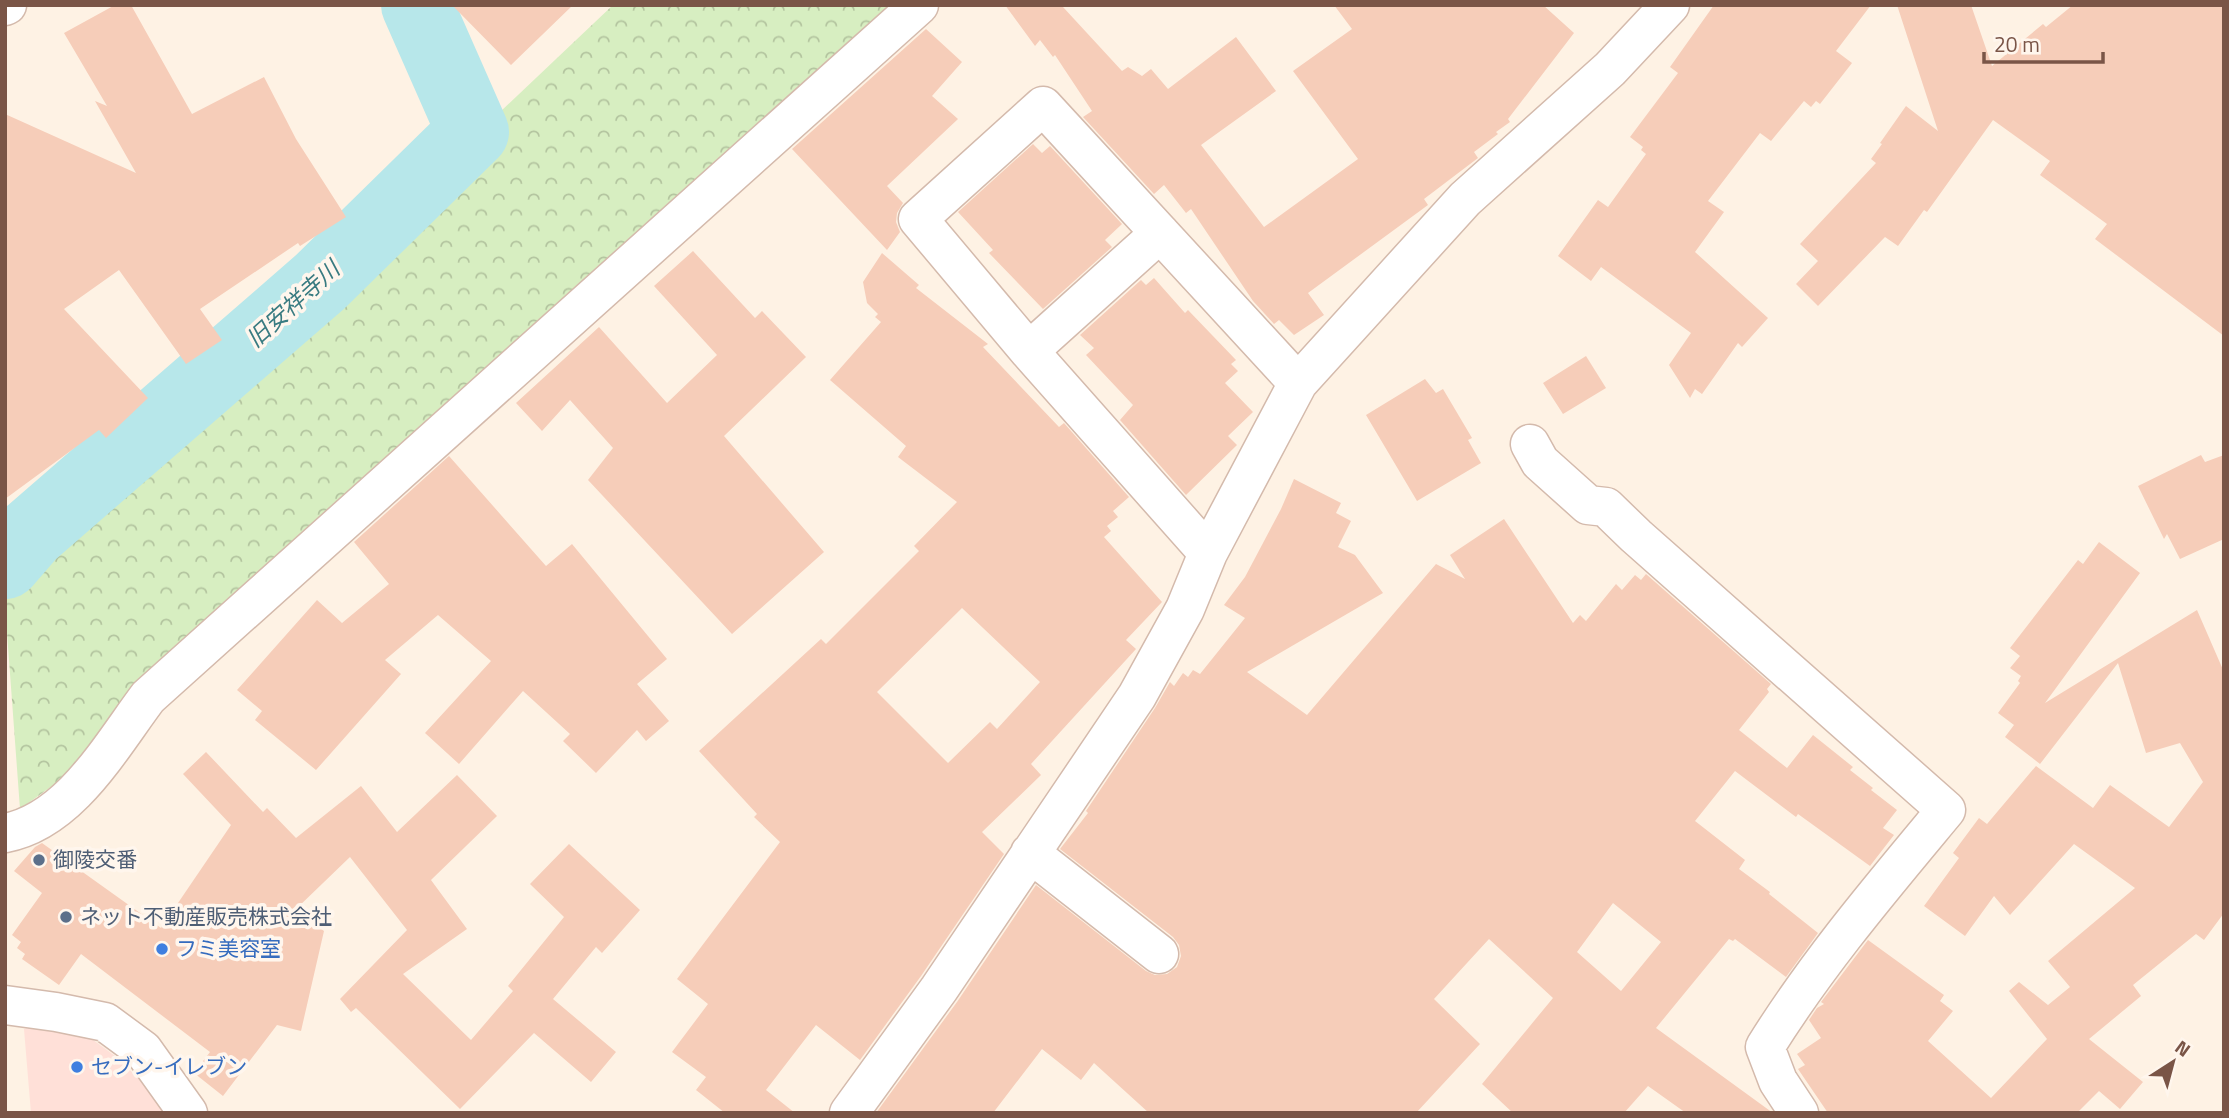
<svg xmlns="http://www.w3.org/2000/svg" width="2229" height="1118" font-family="'Titillium Web','Noto Sans JP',sans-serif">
<defs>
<pattern id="forest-crowns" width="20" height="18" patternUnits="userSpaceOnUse" patternTransform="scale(1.75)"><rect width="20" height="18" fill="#d7eec1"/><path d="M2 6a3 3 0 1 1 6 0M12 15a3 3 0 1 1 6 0" fill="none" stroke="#b3c49f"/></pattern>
</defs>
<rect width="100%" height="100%" fill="#fef2e4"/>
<!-- commercial -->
<path fill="#ffe0d8" d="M 42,1026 L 89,1037 L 115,1056 L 138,1078 L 166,1113 L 31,1113 L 24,1029 Z"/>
<!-- forest -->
<path fill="url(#forest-crowns)" d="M 613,5 L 890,5 L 140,681 L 77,768 L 20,809 L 5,606 L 5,581 Z"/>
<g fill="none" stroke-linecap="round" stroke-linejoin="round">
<!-- river -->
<path stroke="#b7e7ea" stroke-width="72" d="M 5,563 L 31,533 L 320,282 L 473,132 L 417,5"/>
</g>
<!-- building -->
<path fill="#f6cdb9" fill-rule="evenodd" d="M 115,5 L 131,5 L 192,114 L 264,77 L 296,139 L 346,217 L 300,246 L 298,243 L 200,309 L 222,340 L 186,364 L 119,270 L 64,309 L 148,398 L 106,438 L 99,430 L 5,499 L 5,114 L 136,173 L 95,101 L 107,106 L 64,33 Z
M 452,5 L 573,5 L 511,65 Z
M 1005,5 L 1065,5 L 1063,7 L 1122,71 L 1128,67 L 1142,76 L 1151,69 L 1168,89 L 1236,37 L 1276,91 L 1201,145 L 1264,227 L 1358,159 L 1293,71 L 1352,29 L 1334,5 L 1543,5 L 1574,33 L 1508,119 L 1510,122 L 1496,132 L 1498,134 L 1474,152 L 1478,158 L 1424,199 L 1428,205 L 1308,293 L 1324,315 L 1294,335 L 1279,320 L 1274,324 L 1253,301 L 1191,209 L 1186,213 L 1164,185 L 1154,194 L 1083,117 L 1092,111 L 1055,55 L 1053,57 L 1040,40 L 1035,46 Z
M 1714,5 L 1871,5 L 1836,51 L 1852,63 L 1820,104 L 1816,101 L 1811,107 L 1804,101 L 1771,141 L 1760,133 L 1708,201 L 1724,212 L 1695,252 L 1768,318 L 1742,347 L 1738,343 L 1702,394 L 1695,389 L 1690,398 L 1669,365 L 1691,333 L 1601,267 L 1591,281 L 1558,256 L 1598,200 L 1608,207 L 1646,154 L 1641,150 L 1643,147 L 1630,137 L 1678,73 L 1670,67 Z
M 1897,5 L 1971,5 L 1992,66 L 2043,24 L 2046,27 L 2073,5 L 2224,5 L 2224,336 L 2095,239 L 2107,224 L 2040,175 L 2050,161 L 1993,120 L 1927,212 L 1924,210 L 1898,246 L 1885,237 L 1818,306 L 1796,284 L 1818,261 L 1800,244 L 1876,163 L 1871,159 L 1882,144 L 1880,143 L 1906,106 L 1938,131 Z
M 926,29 L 962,62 L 932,96 L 958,119 L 887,186 L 903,203 L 897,213 L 896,222 L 900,232 L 887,250 L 792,149 Z
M 1033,144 L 1042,153 L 1050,146 L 1122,224 L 1105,240 L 1112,247 L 1043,309 L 989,253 L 993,250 L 958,212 Z
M 693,251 L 755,318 L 762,311 L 806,357 L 724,436 L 824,552 L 732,634 L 588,480 L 613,448 L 570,400 L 542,431 L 516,403 L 599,327 L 667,403 L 717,355 L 654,286 Z
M 882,253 L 919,285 L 916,288 L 988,344 L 983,347 L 1059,427 L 1064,423 L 1129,497 L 1113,511 L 1118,517 L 1107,526 L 1111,531 L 1104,537 L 1162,602 L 1126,640 L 1136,649 L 1031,764 L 1041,775 L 982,832 L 1004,854 L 921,976 L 860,1060 L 816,1025 L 766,1090 L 795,1113 L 725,1113 L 696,1090 L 706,1077 L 672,1052 L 708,1004 L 677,979 L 780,842 L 754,817 L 757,814 L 699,751 L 821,639 L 826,644 L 919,551 L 914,546 L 957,502 L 898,457 L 906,446 L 830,380 L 881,322 L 875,317 L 878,314 L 867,303 L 863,282 ZM 962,608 L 1040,682 L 997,729 L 990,722 L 948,763 L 877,692 Z
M 1154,278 L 1185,313 L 1188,310 L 1236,360 L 1231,364 L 1238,371 L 1225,383 L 1253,412 L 1228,436 L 1237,445 L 1186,495 L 1120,420 L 1133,405 L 1086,355 L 1094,348 L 1080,335 L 1141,280 L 1146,285 Z
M 1586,356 L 1606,388 L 1563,414 L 1543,383 Z
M 1425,379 L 1436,393 L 1443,389 L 1472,438 L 1468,440 L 1481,463 L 1417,501 L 1366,415 Z
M 2201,455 L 2205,462 L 2224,455 L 2224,539 L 2180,559 L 2167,534 L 2164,539 L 2138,486 Z
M 449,456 L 546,566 L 572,544 L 667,659 L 637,684 L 669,721 L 646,741 L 637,730 L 596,773 L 563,741 L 570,734 L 523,691 L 459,764 L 425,733 L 491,661 L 438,615 L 385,660 L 401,674 L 316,770 L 255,720 L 262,711 L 237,690 L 317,600 L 342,623 L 389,584 L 354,542 Z
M 1294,479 L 1341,503 L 1336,513 L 1351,521 L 1338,547 L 1355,555 L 1383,593 L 1247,672 L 1307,715 L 1436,564 L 1465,579 L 1450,555 L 1504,519 L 1573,623 L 1580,615 L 1586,621 L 1616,584 L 1622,590 L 1635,575 L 1641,580 L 1646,574 L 1771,684 L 1767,689 L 1769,692 L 1739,730 L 1787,768 L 1813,735 L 1853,767 L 1850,770 L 1873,788 L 1871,790 L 1897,810 L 1883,828 L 1894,835 L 1870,866 L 1798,814 L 1796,817 L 1735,771 L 1695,821 L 1745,860 L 1739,869 L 1770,892 L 1769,894 L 1818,933 L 1786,977 L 1735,939 L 1733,941 L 1729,939 L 1656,1028 L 1773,1113 L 1686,1113 L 1648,1086 L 1624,1113 L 1513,1113 L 1482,1084 L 1553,998 L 1489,939 L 1434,999 L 1480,1044 L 1416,1113 L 1149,1113 L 1094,1063 L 1081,1080 L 1042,1049 L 993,1113 L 876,1113 L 957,1002 L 1036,885 L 1146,971 L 1155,975 L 1167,974 L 1177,967 L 1181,956 L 1179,945 L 1173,937 L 1060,849 L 1088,813 L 1086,811 L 1155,708 L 1170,682 L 1174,686 L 1183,673 L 1188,677 L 1193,670 L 1200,674 L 1245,618 L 1224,605 L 1245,577 L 1281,509 ZM 1613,903 L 1661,942 L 1621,991 L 1577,952 Z
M 2099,542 L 2140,573 L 2045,703 L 2197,610 L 2224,672 L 2224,913 L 2204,940 L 2196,934 L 2133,985 L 2141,996 L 2089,1039 L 2143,1082 L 2120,1109 L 2099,1091 L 2077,1113 L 1828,1113 L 1798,1069 L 1805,1065 L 1797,1054 L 1821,1038 L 1809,1020 L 1817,1008 L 1824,1004 L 1821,1002 L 1868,940 L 1944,995 L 1940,1001 L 1953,1011 L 1928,1041 L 1991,1098 L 2047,1039 L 2009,991 L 2019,982 L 2048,1005 L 2070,987 L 2048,961 L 2135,888 L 2074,844 L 2010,915 L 1994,896 L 1965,936 L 1924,906 L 1959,858 L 1953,853 L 1979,818 L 1987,824 L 2036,766 L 2093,808 L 2110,785 L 2169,827 L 2203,782 L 2180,743 L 2146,753 L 2118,663 L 2040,764 L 2005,737 L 2014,725 L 1998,713 L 2020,683 L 2018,681 L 2021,676 L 2010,668 L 2020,656 L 2010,648 L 2078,560 L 2083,564 Z
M 206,752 L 263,812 L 267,808 L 296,838 L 361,786 L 397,832 L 457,775 L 497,816 L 431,880 L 467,929 L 403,974 L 471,1040 L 513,991 L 508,986 L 564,917 L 530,884 L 569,844 L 640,910 L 602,953 L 596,947 L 553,999 L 616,1052 L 591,1082 L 534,1033 L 460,1109 L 356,1008 L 351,1012 L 340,999 L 407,930 L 350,857 L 295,910 L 324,931 L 301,1031 L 277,1025 L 223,1096 L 194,1073 L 210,1052 L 81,954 L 59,985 L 22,959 L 25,954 L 17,948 L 21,942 L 12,935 L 42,893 L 14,871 L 35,847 L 42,843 L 161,928 L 231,825 L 183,774 Z"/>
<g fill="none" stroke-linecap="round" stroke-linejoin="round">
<defs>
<path id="minor" d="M 5,6 L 7,5
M 1029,351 L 1160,233
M 1530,444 L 1540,462 L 1588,505 L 1606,507 L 1636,536 L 1946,810 C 1882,887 1818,962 1765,1047 L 1778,1081 L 1799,1113
M 1208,553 L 1029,351 L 918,219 L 1043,106 L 1298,383
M 5,833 C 70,821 111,746 148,697 L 919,5
M 1030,853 L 1159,954
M 5,1005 L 56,1012 L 105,1022 L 143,1050 L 188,1113
M 849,1113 L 939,989 L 1137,696 L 1185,609 L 1208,553 L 1298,383 L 1465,199 L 1610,69 L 1670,5"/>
</defs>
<!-- minor casing -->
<use href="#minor" stroke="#d4baac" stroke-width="41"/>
<!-- minor -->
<use href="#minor" stroke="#fff" stroke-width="38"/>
</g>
<!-- markers -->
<g fill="#5c6f8a" stroke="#fff6ed" stroke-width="2.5">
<circle cx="39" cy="860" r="7"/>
<circle cx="66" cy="917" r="7"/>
</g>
<g fill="#3f7fe0" stroke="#fff6ed" stroke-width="2.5">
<circle cx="162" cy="949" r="7"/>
<circle cx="77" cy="1067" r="7"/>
</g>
<g text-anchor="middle" stroke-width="7" stroke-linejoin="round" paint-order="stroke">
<!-- service labels -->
<g font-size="21" fill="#4e5e75" stroke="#fff6ed" text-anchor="start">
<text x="53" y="867">御陵交番</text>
<text x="80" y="924">ネット不動産販売株式会社</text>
</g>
<!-- shop labels -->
<g font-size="21" fill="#366cbe" stroke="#fff6ed" text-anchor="start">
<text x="176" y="956">フミ美容室</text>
<text x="91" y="1074">セブン-イレブン</text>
</g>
<!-- water labels -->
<g font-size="23" font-style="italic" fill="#397b81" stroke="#fff6ed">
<text transform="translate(293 304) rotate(-42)" y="8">旧安祥寺川</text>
</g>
</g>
<!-- border -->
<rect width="2229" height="1118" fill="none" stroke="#7a5547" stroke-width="14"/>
<!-- north arrow -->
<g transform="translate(2173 1062) rotate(36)" stroke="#fff6ed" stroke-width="5" paint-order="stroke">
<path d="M0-5L12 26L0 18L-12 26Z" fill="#7a5547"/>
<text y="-10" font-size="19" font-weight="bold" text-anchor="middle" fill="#7a5547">N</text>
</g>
<!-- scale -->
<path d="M1984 52v10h119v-10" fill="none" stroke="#7a5547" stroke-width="3.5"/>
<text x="1994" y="52" font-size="21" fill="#7a5547" stroke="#fff6ed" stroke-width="5" paint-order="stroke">20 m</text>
</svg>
